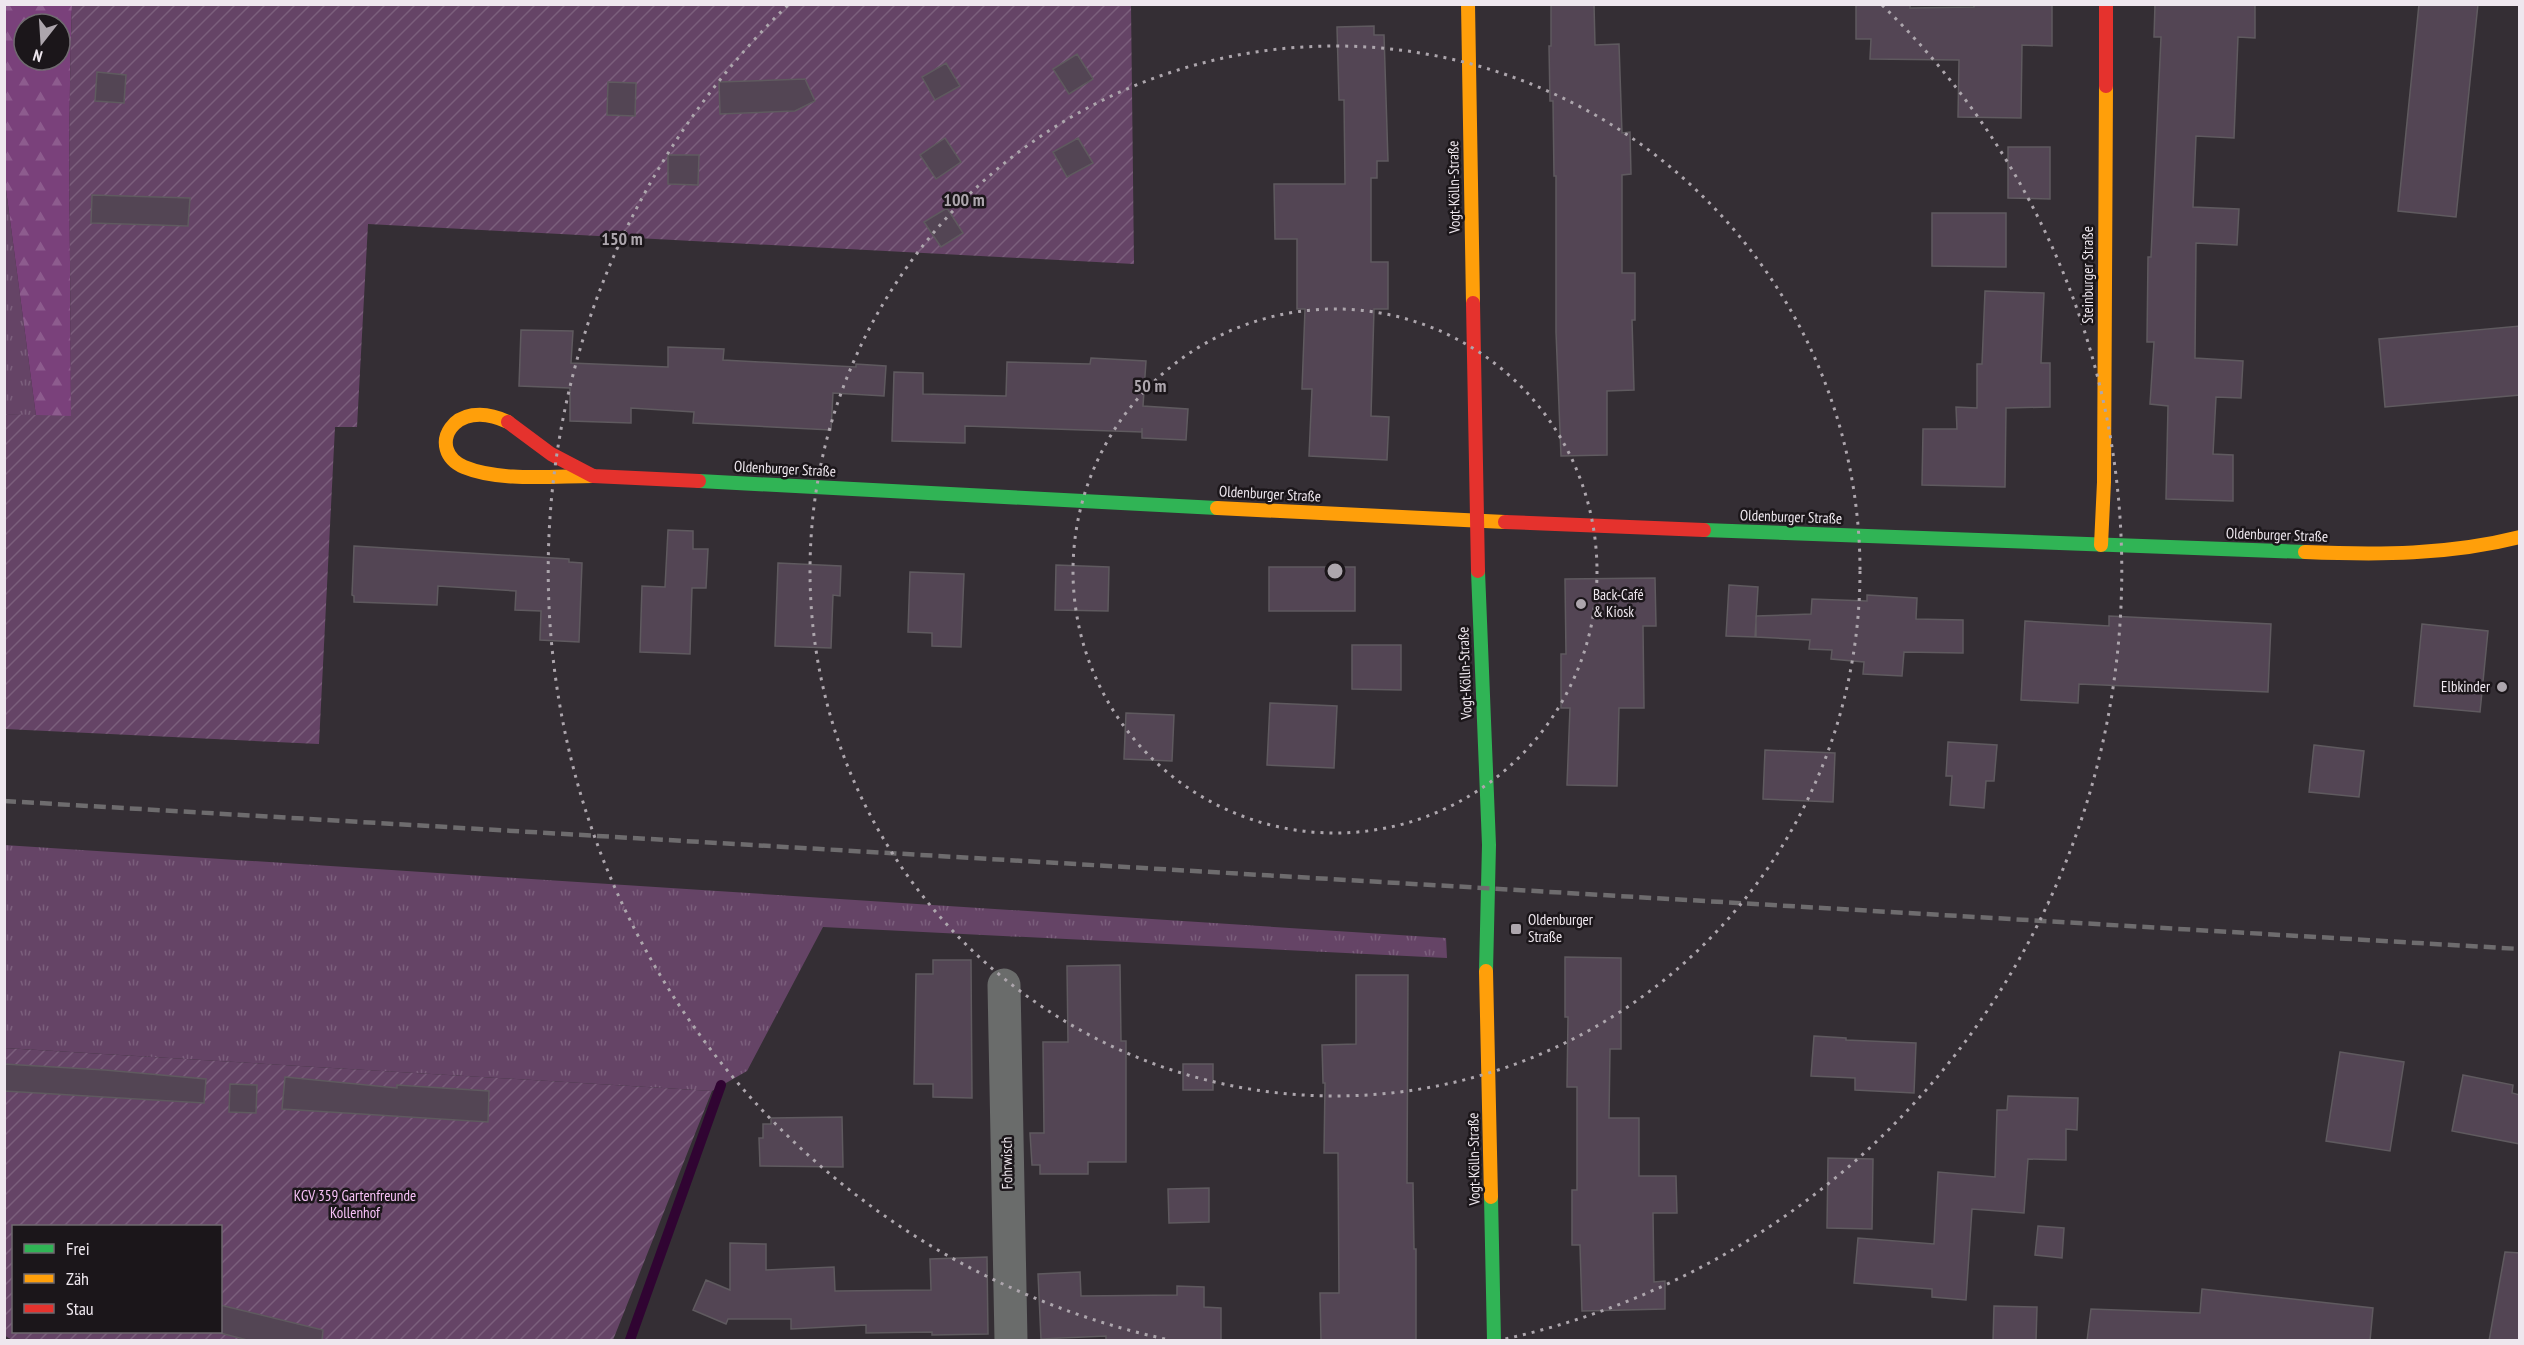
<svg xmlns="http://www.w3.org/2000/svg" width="2524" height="1345" font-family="'PT Sans Narrow',sans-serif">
<defs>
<pattern id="grass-tufts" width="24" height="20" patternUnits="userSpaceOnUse" patternTransform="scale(1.5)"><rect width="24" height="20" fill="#654466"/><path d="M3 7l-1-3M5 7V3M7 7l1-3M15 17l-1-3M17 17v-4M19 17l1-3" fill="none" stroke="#7b5f7c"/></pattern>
<pattern id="forest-firs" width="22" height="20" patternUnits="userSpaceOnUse" patternTransform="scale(1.5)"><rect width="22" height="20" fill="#7a417b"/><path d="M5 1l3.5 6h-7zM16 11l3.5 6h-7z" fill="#8d5c8e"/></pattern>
<pattern id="garden-furrows" width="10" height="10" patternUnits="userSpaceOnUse" patternTransform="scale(1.5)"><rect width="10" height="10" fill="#654466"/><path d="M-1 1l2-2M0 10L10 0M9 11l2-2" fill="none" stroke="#7b5f7c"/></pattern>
</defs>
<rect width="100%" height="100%" fill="#342e34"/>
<!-- grass -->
<path fill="url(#grass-tufts)" d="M 5,182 L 36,416 L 5,414 Z
M 4,845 L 1446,938 L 1447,958 L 823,927 L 747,1071 L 712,1091 L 5,1048 Z"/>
<!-- forest -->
<path fill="url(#forest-firs)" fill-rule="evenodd" d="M 4,5 L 72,5 C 67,142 71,279 71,416 L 36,416 L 5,182 ZM 24,24 L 60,24 L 60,60 L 24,60 Z"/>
<!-- garden -->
<path fill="url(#garden-furrows)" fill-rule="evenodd" d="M 72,5 L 1131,5 L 1134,264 L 368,224 L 357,427 L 335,427 L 319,744 L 5,729 L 4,414 L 71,416 C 71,279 67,142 72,5 Z
M 4,1048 L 712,1091 L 613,1340 L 12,1340 L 4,1335 ZM 14,1226 L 220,1226 L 220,1332 L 14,1332 Z"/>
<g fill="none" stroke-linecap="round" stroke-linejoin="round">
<!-- stream -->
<path stroke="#300432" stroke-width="10" d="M 630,1340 L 721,1085"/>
</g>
<!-- building -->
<path fill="#534554" stroke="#5f5a5f" stroke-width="1.5" d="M 1551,4 L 1594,4 L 1595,45 L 1619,44 L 1622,133 L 1630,132 L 1631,174 L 1622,175 L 1622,273 L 1635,273 L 1635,320 L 1632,320 L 1634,390 L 1607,391 L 1607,455 L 1561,456 L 1556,332 L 1556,176 L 1554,176 L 1553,101 L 1550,101 L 1549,46 L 1551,46 Z
M 1856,4 L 1910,4 L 1910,8 L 1974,7 L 1974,4 L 2052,4 L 2052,46 L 2022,45 L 2021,118 L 1958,117 L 1959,60 L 1870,59 L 1871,39 L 1856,39 Z
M 2155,4 L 2255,4 L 2255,38 L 2238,37 L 2234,138 L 2196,136 L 2193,207 L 2239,209 L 2237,245 L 2196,243 L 2195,358 L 2243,361 L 2241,398 L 2216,397 L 2213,454 L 2233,455 L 2233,501 L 2166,499 L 2168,406 L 2150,404 L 2154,342 L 2147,342 L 2148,257 L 2151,257 L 2161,37 L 2154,37 Z
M 2419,4 L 2478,4 L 2456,217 L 2398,211 Z
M 1374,26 L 1374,35 L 1384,35 L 1388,161 L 1377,161 L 1377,178 L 1371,178 L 1371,262 L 1388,262 L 1388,309 L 1374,309 L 1371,416 L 1389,417 L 1387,460 L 1309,456 L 1312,389 L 1302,389 L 1305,309 L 1297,309 L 1297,239 L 1275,239 L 1274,184 L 1345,184 L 1344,100 L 1339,100 L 1337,27 Z
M 1077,54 L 1093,79 L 1069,94 L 1053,69 Z
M 946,63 L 960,86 L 935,100 L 922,77 Z
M 97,72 L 126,75 L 124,103 L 95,101 Z
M 805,79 L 815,101 L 795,111 L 720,114 L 719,82 Z
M 608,82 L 636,83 L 635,116 L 607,115 Z
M 945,138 L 961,162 L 936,179 L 920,155 Z
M 1078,138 L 1093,163 L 1067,177 L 1053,152 Z
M 2008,147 L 2050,147 L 2050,199 L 2008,198 Z
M 668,155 L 699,155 L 698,185 L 668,184 Z
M 92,195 L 190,198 L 188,226 L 91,223 Z
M 947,208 L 963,233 L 941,247 L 924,222 Z
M 1932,213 L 2006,213 L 2006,267 L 1932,266 Z
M 1985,291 L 2044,293 L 2041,363 L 2050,363 L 2050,407 L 2006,408 L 2005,487 L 1922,485 L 1923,429 L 1957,429 L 1956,407 L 1977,408 L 1977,364 L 1982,364 Z
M 2520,326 L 2520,395 L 2385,407 L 2379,339 Z
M 521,330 L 573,331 L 571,363 L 668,367 L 668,347 L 724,349 L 723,360 L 856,367 L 856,364 L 886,366 L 884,396 L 833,393 L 831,430 L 693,423 L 694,412 L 631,408 L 631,423 L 570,421 L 570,388 L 519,386 Z
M 1091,358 L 1146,361 L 1143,406 L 1188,409 L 1186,440 L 1142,438 L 1142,428 L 1142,432 L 965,426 L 965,443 L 892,441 L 894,372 L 923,373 L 923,394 L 1006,396 L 1007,362 L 1090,364 Z
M 668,530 L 693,531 L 693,549 L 708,549 L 706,588 L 692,588 L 690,654 L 640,652 L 642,586 L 665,587 Z
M 354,546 L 569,559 L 569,562 L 582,563 L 579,642 L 540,640 L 541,611 L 515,610 L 516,591 L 438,586 L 437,605 L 354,602 L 354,596 L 352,595 Z
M 778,563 L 841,566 L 840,596 L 833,595 L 831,648 L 775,646 Z
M 1056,565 L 1109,567 L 1108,611 L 1055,610 Z
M 1269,567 L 1355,567 L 1355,611 L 1269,611 Z
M 910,572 L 964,574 L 961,647 L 932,646 L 932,633 L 908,632 Z
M 1655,578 L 1656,626 L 1643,626 L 1644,708 L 1619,708 L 1617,786 L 1567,785 L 1570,708 L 1561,708 L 1561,654 L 1566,654 L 1565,579 Z
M 1729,585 L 1758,587 L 1755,637 L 1726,636 Z
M 1867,595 L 1917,598 L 1916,619 L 1963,620 L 1963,653 L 1904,652 L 1902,676 L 1863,674 L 1864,662 L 1831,659 L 1832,650 L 1809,649 L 1810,640 L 1756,637 L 1756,616 L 1811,614 L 1812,599 L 1867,601 Z
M 2109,616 L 2271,624 L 2268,692 L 2079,684 L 2078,703 L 2021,700 L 2025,621 L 2109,626 Z
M 2422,624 L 2488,631 L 2480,712 L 2414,706 Z
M 1352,645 L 1401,645 L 1401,690 L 1352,689 Z
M 1270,703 L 1337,706 L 1334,768 L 1267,765 Z
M 1126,713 L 1174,715 L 1172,761 L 1124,759 Z
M 1948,742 L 1997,745 L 1994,781 L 1986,781 L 1984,808 L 1950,805 L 1952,776 L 1946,776 Z
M 2314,745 L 2364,751 L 2359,797 L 2309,792 Z
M 1765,750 L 1835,753 L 1833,802 L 1763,799 Z
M 1565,957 L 1621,958 L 1621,1049 L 1610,1049 L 1609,1118 L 1639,1118 L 1639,1176 L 1676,1176 L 1677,1213 L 1653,1213 L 1654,1282 L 1665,1281 L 1665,1309 L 1582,1311 L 1580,1245 L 1572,1245 L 1572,1190 L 1577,1190 L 1577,1087 L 1567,1087 L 1568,1017 L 1565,1017 Z
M 933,960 L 971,960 L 972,1098 L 933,1097 L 933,1084 L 914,1084 L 916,974 L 933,974 Z
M 1120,965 L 1121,1041 L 1126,1041 L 1126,1162 L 1088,1162 L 1088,1174 L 1040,1174 L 1040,1165 L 1032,1165 L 1030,1133 L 1044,1133 L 1043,1042 L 1068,1042 L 1067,966 Z
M 1356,975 L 1408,975 L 1407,1183 L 1413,1183 L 1414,1249 L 1416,1249 L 1416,1341 L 1321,1341 L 1320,1293 L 1339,1293 L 1338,1153 L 1324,1153 L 1325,1083 L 1323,1083 L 1322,1045 L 1356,1044 Z
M 1814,1036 L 1846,1038 L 1846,1040 L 1916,1043 L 1914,1093 L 1855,1090 L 1855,1078 L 1811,1076 Z
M 2340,1052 L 2404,1062 L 2390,1151 L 2326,1141 Z
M 4,1064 L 105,1070 L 206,1079 L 204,1103 L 4,1091 Z
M 1183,1064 L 1213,1064 L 1213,1090 L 1183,1090 Z
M 2463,1075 L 2513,1085 L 2512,1093 L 2520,1095 L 2520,1144 L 2452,1131 Z
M 285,1077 L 397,1088 L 397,1085 L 489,1091 L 488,1122 L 282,1109 Z
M 230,1084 L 257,1085 L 256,1113 L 229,1112 Z
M 2008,1096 L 2078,1098 L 2077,1130 L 2066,1129 L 2066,1160 L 2028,1159 L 2024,1213 L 1972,1209 L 1966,1300 L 1932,1297 L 1932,1289 L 1854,1283 L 1858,1238 L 1934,1244 L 1938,1172 L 1995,1177 L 1997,1110 L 2007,1110 Z
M 842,1117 L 843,1167 L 760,1166 L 759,1138 L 763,1138 L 763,1124 L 771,1124 L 771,1118 Z
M 1828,1158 L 1873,1159 L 1872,1229 L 1827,1228 Z
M 1209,1188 L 1209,1222 L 1169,1223 L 1168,1189 Z
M 2038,1226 L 2064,1228 L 2062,1258 L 2035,1255 Z
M 730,1243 L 766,1244 L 766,1270 L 834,1267 L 835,1291 L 931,1290 L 930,1259 L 987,1257 L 988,1334 L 932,1335 L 932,1332 L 866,1333 L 866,1325 L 791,1329 L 791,1319 L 728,1319 L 726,1324 L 693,1310 L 706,1280 L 730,1290 Z
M 2505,1252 L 2520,1253 L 2520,1341 L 2489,1341 Z
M 1080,1272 L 1081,1296 L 1177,1295 L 1177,1286 L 1204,1287 L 1204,1307 L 1221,1308 L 1221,1341 L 1106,1341 L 1106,1336 L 1041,1339 L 1038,1274 Z
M 2202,1289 L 2373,1308 L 2370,1341 L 2087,1341 L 2091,1309 L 2200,1313 Z
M 220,1305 L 323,1330 L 322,1341 L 251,1341 L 220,1333 Z
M 1994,1306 L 2037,1307 L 2036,1341 L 1993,1341 Z"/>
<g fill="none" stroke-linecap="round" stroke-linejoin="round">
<!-- street -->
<path stroke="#6a6c6b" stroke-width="33" d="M 1004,985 L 1011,1340"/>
<!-- fast -->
<path stroke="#30b455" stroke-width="14" d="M 699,481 L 1217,508
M 1704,530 L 2305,552
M 1478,571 L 1489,845 L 1486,971
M 1491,1197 L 1494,1340"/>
<!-- slow -->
<path stroke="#ff9f0a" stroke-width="14" d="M 1468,4 L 1473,303
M 508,422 C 453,395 425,450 464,467 C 500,482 554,476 593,476
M 1217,508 L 1505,522
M 2101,545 L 2104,482 L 2106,86
M 2305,552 C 2378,555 2449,555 2520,537
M 1486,971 L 1491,1197"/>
<!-- jam -->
<path stroke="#e5322d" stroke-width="14" d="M 2106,86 L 2106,4
M 1473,303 L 1478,571
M 508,422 L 551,454 L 593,476 L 699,481
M 1505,522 L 1704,530"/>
<!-- rail -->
<path stroke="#6e6c6e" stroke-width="4.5" stroke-dasharray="12 6" stroke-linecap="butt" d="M 4,801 L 2520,949"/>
</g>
<!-- distance rings -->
<g fill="none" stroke="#ada6ad" stroke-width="3" stroke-dasharray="3 6">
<circle cx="1335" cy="571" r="262"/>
<circle cx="1335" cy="571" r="525"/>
<path d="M1165 1339A787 787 0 0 1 788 5M1882 5A787 787 0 0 1 1505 1339"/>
</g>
<!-- markers -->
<g fill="#ada6ad" stroke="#1b161a" stroke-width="2">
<circle cx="1581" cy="604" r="6"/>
<circle cx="2502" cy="687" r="6"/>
<rect x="1510" y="923" width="12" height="12" rx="3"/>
</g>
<g text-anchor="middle" stroke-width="5" stroke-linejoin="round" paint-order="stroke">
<!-- street labels -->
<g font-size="15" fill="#eee7ee" stroke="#1b161a">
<text transform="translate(1454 187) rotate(-91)" y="5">Vogt-Kölln-Straße</text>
<text transform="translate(2088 275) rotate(-90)" y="5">Steinburger Straße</text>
<text transform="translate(785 469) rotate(3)" y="5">Oldenburger Straße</text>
<text transform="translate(1270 494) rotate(3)" y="5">Oldenburger Straße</text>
<text transform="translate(1791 517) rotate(2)" y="5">Oldenburger Straße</text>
<text transform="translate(2277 535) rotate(2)" y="5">Oldenburger Straße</text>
<text transform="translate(1465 673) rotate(-92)" y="5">Vogt-Kölln-Straße</text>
<text transform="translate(1474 1159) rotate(-91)" y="5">Vogt-Kölln-Straße</text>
<text transform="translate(1007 1163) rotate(-91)" y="5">Fohrwisch</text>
</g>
<!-- poi labels -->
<g font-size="15" fill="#eee7ee" stroke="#1b161a" text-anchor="start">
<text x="1593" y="600">Back-Café<tspan x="1593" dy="17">&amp; Kiosk</tspan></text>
<text x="2490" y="692" text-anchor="end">Elbkinder</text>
<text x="1528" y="925">Oldenburger<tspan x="1528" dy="17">Straße</tspan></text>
</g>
<!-- park labels -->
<g font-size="15" fill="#f7c1f7" stroke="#1b161a">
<text x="355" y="1201">KGV 359 Gartenfreunde<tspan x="355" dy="17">Kollenhof</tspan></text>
</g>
</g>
<circle cx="1335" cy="571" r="9" fill="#ada6ad" stroke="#1b161a" stroke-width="3"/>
<g font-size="18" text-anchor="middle" font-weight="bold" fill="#ada6ad" stroke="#1b161a" stroke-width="5" stroke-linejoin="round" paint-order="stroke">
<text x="964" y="206">100 m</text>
<text x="622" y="245">150 m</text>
<text x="1150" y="392">50 m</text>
</g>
<!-- border -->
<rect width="2524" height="1345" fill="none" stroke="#eee7ee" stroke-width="12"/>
<!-- legend -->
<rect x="12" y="1225" width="210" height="108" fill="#1b161a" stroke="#6f6a6f" stroke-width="1.5"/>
<rect x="24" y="1244" width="30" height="9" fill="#30b455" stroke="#6f6a6f" stroke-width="1.5"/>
<text x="66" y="1255" font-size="18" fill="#eee7ee">Frei</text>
<rect x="24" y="1274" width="30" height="9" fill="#ff9f0a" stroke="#6f6a6f" stroke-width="1.5"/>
<text x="66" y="1285" font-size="18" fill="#eee7ee">Zäh</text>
<rect x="24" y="1304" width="30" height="9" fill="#e5322d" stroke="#6f6a6f" stroke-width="1.5"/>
<text x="66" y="1315" font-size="18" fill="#eee7ee">Stau</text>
<!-- north arrow -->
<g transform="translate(42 42) rotate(197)"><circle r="28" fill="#1b161a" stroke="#6f6a6f" stroke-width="1.5"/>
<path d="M0-4.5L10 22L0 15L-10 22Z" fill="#ada6ad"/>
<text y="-9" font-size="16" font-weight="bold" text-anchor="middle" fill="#eee7ee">N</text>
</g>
</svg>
